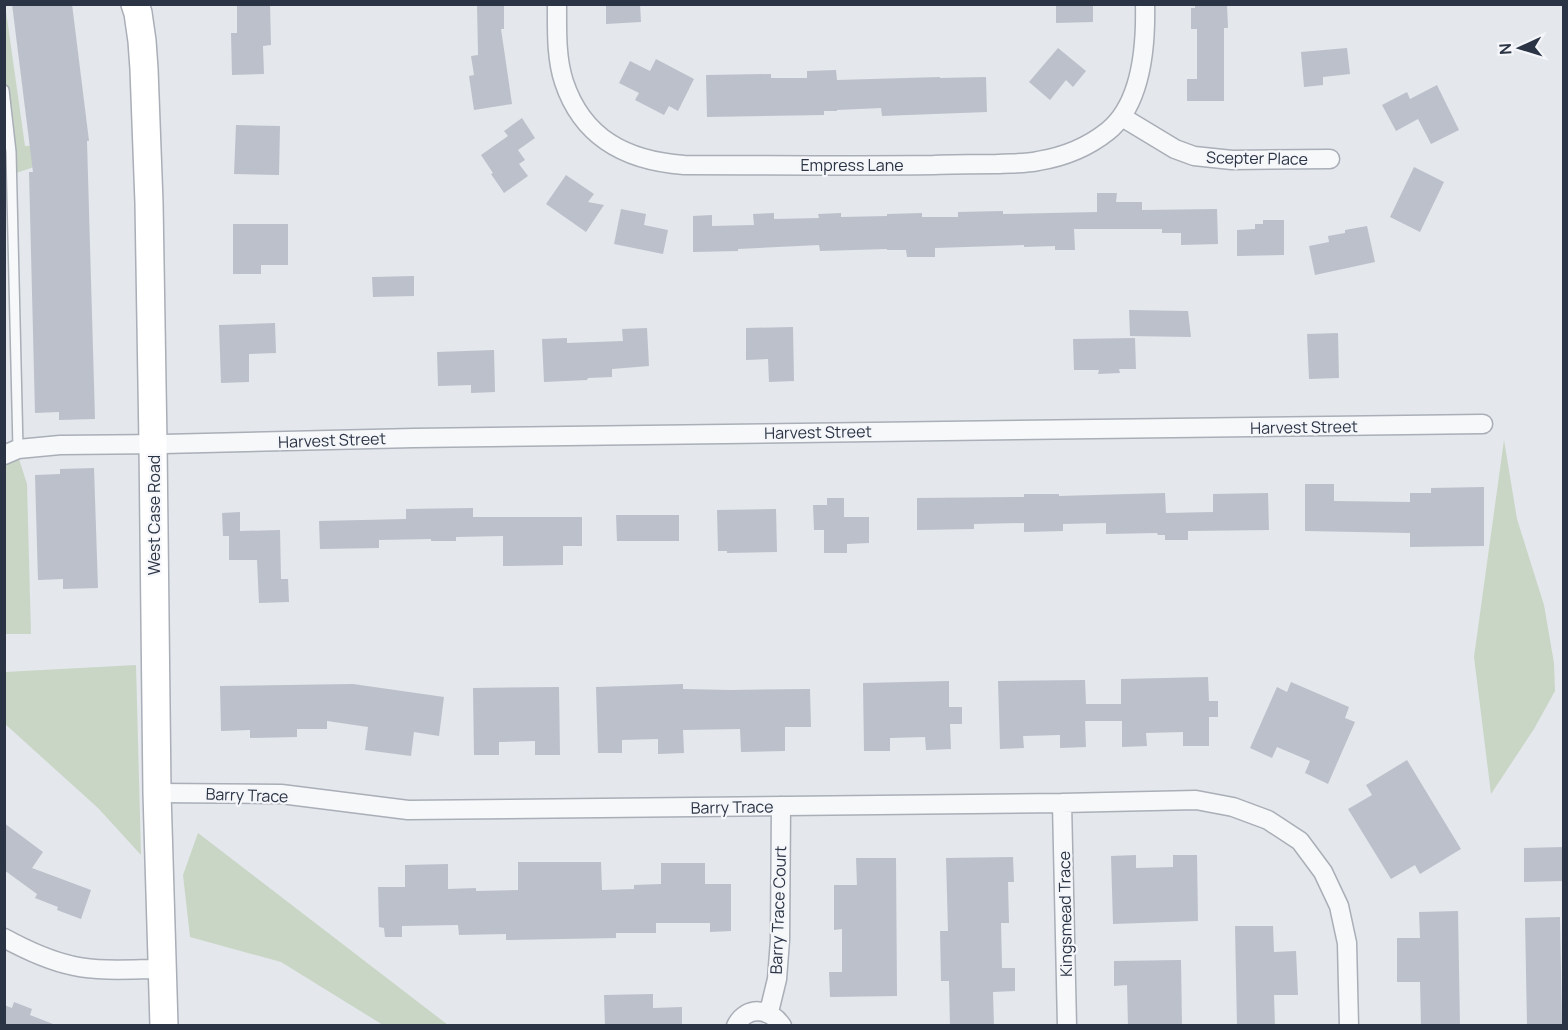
<svg xmlns="http://www.w3.org/2000/svg" width="1568" height="1030" font-family="Manrope,sans-serif">
<rect width="100%" height="100%" fill="#e4e7ec"/>
<!-- green -->
<path fill="#c9d6c5" d="M 5,4 L 25,146 L 47,145 L 49,162 L 16,173 L 5,170 Z
M 1504,440 L 1517,519 L 1544,605 L 1554,663 L 1555,691 L 1534,729 L 1491,794 L 1474,657 Z
M 18,456 L 27,484 L 31,634 L 5,634 L 4,463 Z
M 136,665 L 141,855 L 98,808 L 4,723 L 5,672 Z
M 198,833 L 448,1025 L 383,1025 L 281,962 L 190,937 L 183,875 Z"/>
<!-- building -->
<path fill="#bbc0ca" d="M 12,4 L 72,4 L 89,141 L 87,141 L 95,419 L 59,420 L 59,412 L 35,413 L 29,172 L 33,172 Z
M 237,4 L 270,4 L 271,45 L 263,46 L 264,74 L 232,75 L 231,33 L 237,33 Z
M 477,4 L 504,4 L 504,29 L 501,29 L 512,104 L 474,110 L 469,76 L 474,75 L 471,56 L 478,55 Z
M 606,4 L 640,4 L 641,22 L 606,24 Z
M 1056,4 L 1093,4 L 1093,22 L 1056,23 Z
M 1195,4 L 1227,4 L 1228,28 L 1224,28 L 1224,101 L 1187,101 L 1187,79 L 1197,79 L 1197,29 L 1191,29 L 1191,8 L 1195,8 Z
M 1058,48 L 1086,71 L 1073,87 L 1066,80 L 1050,100 L 1029,82 Z
M 1347,48 L 1350,74 L 1323,77 L 1323,85 L 1304,87 L 1301,52 Z
M 656,59 L 694,79 L 678,111 L 669,106 L 664,115 L 635,100 L 639,93 L 619,83 L 630,61 L 650,71 Z
M 836,70 L 837,80 L 940,77 L 940,78 L 986,77 L 987,112 L 882,116 L 881,108 L 837,110 L 837,111 L 824,111 L 824,115 L 707,117 L 706,75 L 771,74 L 771,78 L 807,78 L 807,71 Z
M 1437,85 L 1459,130 L 1431,144 L 1418,119 L 1396,131 L 1382,105 L 1407,92 L 1410,99 Z
M 522,118 L 535,138 L 518,150 L 525,160 L 519,164 L 528,176 L 504,193 L 491,174 L 493,173 L 481,155 L 508,136 L 504,131 Z
M 236,125 L 280,126 L 279,175 L 234,174 Z
M 1414,167 L 1444,182 L 1420,232 L 1390,217 Z
M 566,175 L 594,194 L 588,202 L 604,205 L 586,232 L 546,204 Z
M 1097,193 L 1117,193 L 1116,202 L 1142,202 L 1142,210 L 1217,209 L 1218,244 L 1181,245 L 1181,233 L 1162,233 L 1162,229 L 1074,229 L 1075,250 L 1055,250 L 1055,246 L 1024,247 L 1024,245 L 935,248 L 935,257 L 907,257 L 906,250 L 887,250 L 887,249 L 820,251 L 819,245 L 738,249 L 738,251 L 693,252 L 693,216 L 712,215 L 712,226 L 754,225 L 753,214 L 774,213 L 774,219 L 819,218 L 818,214 L 841,213 L 841,217 L 887,216 L 887,214 L 922,213 L 922,217 L 958,217 L 958,212 L 1003,211 L 1003,214 L 1097,212 Z
M 621,209 L 646,214 L 644,225 L 668,230 L 663,254 L 614,244 Z
M 1263,220 L 1284,220 L 1284,255 L 1237,256 L 1237,230 L 1255,229 L 1255,224 L 1263,224 Z
M 233,224 L 288,224 L 288,265 L 261,265 L 261,274 L 233,274 Z
M 1367,226 L 1375,262 L 1315,275 L 1309,246 L 1329,242 L 1328,236 L 1345,233 L 1345,230 Z
M 414,276 L 414,296 L 373,297 L 372,277 Z
M 1129,310 L 1188,311 L 1191,337 L 1130,336 Z
M 275,323 L 276,353 L 249,354 L 249,382 L 221,383 L 219,325 Z
M 793,327 L 794,381 L 769,382 L 768,359 L 746,360 L 746,328 Z
M 647,328 L 649,366 L 612,369 L 612,377 L 588,378 L 587,380 L 544,382 L 542,339 L 567,338 L 567,343 L 623,341 L 622,329 Z
M 1338,333 L 1339,378 L 1309,379 L 1307,334 Z
M 1135,338 L 1136,369 L 1119,369 L 1120,373 L 1098,374 L 1099,370 L 1074,370 L 1073,339 Z
M 494,350 L 495,392 L 471,393 L 471,385 L 438,386 L 437,352 Z
M 94,468 L 98,588 L 63,589 L 63,579 L 38,580 L 35,475 L 60,474 L 60,469 Z
M 1305,484 L 1334,484 L 1334,501 L 1410,502 L 1410,493 L 1431,493 L 1431,488 L 1484,487 L 1484,546 L 1410,547 L 1410,533 L 1305,531 Z
M 1165,493 L 1166,513 L 1213,512 L 1213,494 L 1268,493 L 1269,530 L 1188,531 L 1188,540 L 1165,540 L 1165,535 L 1158,535 L 1157,533 L 1106,534 L 1106,523 L 1063,524 L 1063,531 L 1024,532 L 1024,523 L 974,524 L 974,529 L 917,530 L 917,498 L 1024,497 L 1024,494 L 1059,494 L 1059,496 Z
M 827,498 L 844,498 L 844,517 L 869,517 L 869,543 L 847,544 L 847,553 L 824,553 L 824,530 L 814,530 L 813,505 L 827,505 Z
M 473,508 L 473,517 L 582,517 L 582,546 L 563,546 L 563,565 L 503,566 L 503,536 L 456,537 L 456,541 L 431,541 L 431,539 L 379,540 L 379,548 L 320,549 L 319,521 L 406,519 L 406,509 Z
M 776,509 L 777,552 L 727,553 L 727,551 L 718,551 L 717,510 Z
M 240,512 L 240,531 L 280,530 L 281,579 L 288,579 L 289,602 L 259,603 L 257,560 L 229,560 L 229,536 L 223,536 L 222,513 Z
M 616,515 L 679,515 L 679,541 L 617,541 Z
M 1208,677 L 1209,701 L 1218,701 L 1218,717 L 1209,717 L 1209,746 L 1183,746 L 1183,732 L 1146,733 L 1147,746 L 1122,747 L 1122,721 L 1085,721 L 1086,747 L 1060,748 L 1060,735 L 1023,736 L 1024,748 L 1000,749 L 998,681 L 1085,680 L 1086,704 L 1121,704 L 1121,679 Z
M 949,681 L 949,707 L 962,707 L 962,724 L 950,724 L 951,749 L 926,750 L 925,737 L 890,738 L 890,751 L 864,751 L 863,683 Z
M 1291,682 L 1349,707 L 1345,718 L 1355,722 L 1328,784 L 1305,773 L 1310,761 L 1277,747 L 1272,758 L 1250,748 L 1277,687 L 1287,692 Z
M 353,684 L 444,697 L 439,736 L 414,732 L 411,756 L 365,750 L 368,727 L 327,721 L 327,729 L 297,729 L 297,737 L 250,738 L 250,730 L 221,731 L 220,686 Z
M 683,684 L 683,689 L 730,690 L 810,689 L 811,727 L 785,727 L 785,751 L 741,752 L 740,729 L 683,730 L 684,753 L 658,754 L 658,739 L 622,740 L 622,753 L 598,753 L 596,687 Z
M 559,687 L 560,755 L 535,755 L 535,741 L 499,742 L 499,755 L 474,755 L 473,688 Z
M 1407,760 L 1461,849 L 1420,874 L 1415,865 L 1391,879 L 1348,809 L 1372,795 L 1366,785 Z
M 4,823 L 43,852 L 32,868 L 91,890 L 81,919 L 57,910 L 58,907 L 35,898 L 37,894 L 4,870 Z
M 1563,847 L 1563,881 L 1524,882 L 1524,848 Z
M 1136,855 L 1136,868 L 1173,867 L 1173,855 L 1197,855 L 1198,921 L 1113,924 L 1111,856 Z
M 1013,857 L 1014,882 L 1008,882 L 1009,923 L 1001,923 L 1002,968 L 1015,968 L 1015,991 L 993,992 L 994,1026 L 950,1026 L 949,981 L 941,981 L 940,931 L 948,931 L 946,858 Z
M 856,858 L 896,858 L 897,996 L 830,997 L 829,972 L 842,972 L 842,929 L 834,930 L 834,885 L 857,885 Z
M 518,862 L 601,862 L 602,890 L 634,889 L 634,885 L 661,884 L 661,863 L 705,863 L 705,884 L 731,884 L 731,931 L 710,932 L 710,923 L 656,923 L 656,933 L 616,933 L 616,938 L 506,940 L 506,934 L 459,935 L 458,925 L 402,926 L 402,937 L 385,937 L 384,928 L 379,927 L 378,887 L 405,887 L 405,865 L 448,864 L 448,889 L 476,888 L 476,891 L 518,890 Z
M 1458,911 L 1460,1026 L 1421,1026 L 1420,982 L 1397,982 L 1397,938 L 1420,938 L 1419,912 Z
M 1560,917 L 1562,1026 L 1527,1026 L 1525,918 Z
M 1235,926 L 1273,926 L 1274,952 L 1296,951 L 1298,995 L 1274,995 L 1275,1026 L 1237,1026 Z
M 1181,960 L 1182,1026 L 1128,1026 L 1127,985 L 1114,986 L 1114,961 Z
M 653,994 L 653,1008 L 682,1007 L 682,1026 L 605,1026 L 604,995 Z
M 14,1002 L 32,1009 L 30,1015 L 53,1024 L 53,1026 L 4,1026 L 4,1005 L 12,1008 Z"/>
<g fill="none" stroke-linecap="round" stroke-linejoin="round">
<defs>
<path id="lane" d="M 4,90 L 11,152 L 18,449"/>
<path id="street" d="M 557,4 C 557,30 556,58 564,82 C 583,139 627,161 684,165 C 767,165 851,166 934,165 C 955,164 976,164 997,164 C 1011,163 1025,164 1038,161 C 1063,157 1088,147 1108,131 C 1142,103 1146,45 1145,4
M 1122,117 L 1175,149 L 1194,156 L 1232,160 L 1330,159
M 4,455 L 18,449 L 60,445 L 163,444 L 414,438 L 1483,424
M 157,793 L 281,794 L 408,810 L 1062,803 L 1196,800 L 1233,807 L 1268,820 L 1300,841 L 1323,872 L 1339,906 L 1347,943 L 1349,1026
M 1062,803 L 1067,1026
M 4,938 C 26,950 49,961 74,966 C 102,972 134,969 163,969
M 769,1012 L 777,979 L 780,940 L 781,806
M 736,1026 C 746,1005 771,1008 782,1026"/>
<path id="secondary" d="M 135,4 L 138,13 L 142,41 L 144,69 L 149,203 L 153,444 L 157,793 L 164,1026"/>
</defs>
<!-- lane casing -->
<use href="#lane" stroke="#a9aeb7" stroke-width="12"/>
<!-- street casing -->
<use href="#street" stroke="#a9aeb7" stroke-width="21"/>
<!-- secondary casing -->
<use href="#secondary" stroke="#a9aeb7" stroke-width="30"/>
<!-- lane -->
<use href="#lane" stroke="#f7f8fa" stroke-width="9"/>
<!-- street -->
<use href="#street" stroke="#f7f8fa" stroke-width="18"/>
<!-- secondary -->
<use href="#secondary" stroke="#fff" stroke-width="27"/>
</g>
<g text-anchor="middle" stroke-width="4.5" stroke-linejoin="round" paint-order="stroke">
<!-- street labels -->
<g font-size="16" fill="#2b3445" stroke="#f4f6f9">
<text transform="translate(1257 158) rotate(1)" y="6">Scepter Place</text>
<text x="852" y="171">Empress Lane</text>
<text transform="translate(1304 427) rotate(-1)" y="6">Harvest Street</text>
<text transform="translate(818 432) rotate(-1)" y="6">Harvest Street</text>
<text transform="translate(332 440) rotate(-2)" y="6">Harvest Street</text>
<text transform="translate(154 515) rotate(-90)" y="6">West Case Road</text>
<text transform="translate(247 795) rotate(2)" y="6">Barry Trace</text>
<text transform="translate(732 807) rotate(-1)" y="6">Barry Trace</text>
<text transform="translate(778 910) rotate(-88)" y="6">Barry Trace Court</text>
<text transform="translate(1065 914) rotate(-91)" y="6">Kingsmead Trace</text>
</g>
</g>
<!-- border -->
<rect width="1568" height="1030" fill="none" stroke="#2b3445" stroke-width="12"/>
<!-- north arrow -->
<g transform="translate(1520 48) rotate(266)" stroke="#f4f6f9" stroke-width="4.5" paint-order="stroke">
<path d="M0-4.5L10 22L0 15L-10 22Z" fill="#2b3445"/>
<text y="-9" font-size="16" font-weight="bold" text-anchor="middle" fill="#2b3445">N</text>
</g>
</svg>
